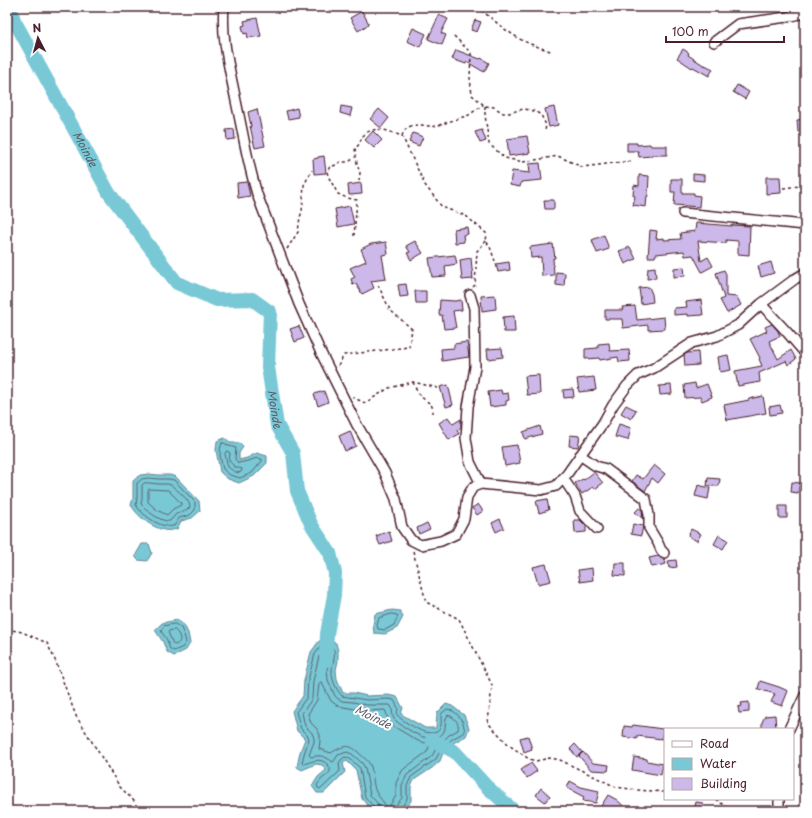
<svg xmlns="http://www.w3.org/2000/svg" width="812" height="818" font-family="'Playpen Sans',sans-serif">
<rect width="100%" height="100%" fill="#fff"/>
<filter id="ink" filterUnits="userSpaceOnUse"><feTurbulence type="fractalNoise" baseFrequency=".025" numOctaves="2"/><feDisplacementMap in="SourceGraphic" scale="8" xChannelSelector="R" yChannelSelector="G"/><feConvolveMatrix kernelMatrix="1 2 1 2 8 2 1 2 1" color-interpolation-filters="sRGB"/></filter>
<g filter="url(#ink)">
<!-- water -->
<path fill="#79c8d6" stroke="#668492" d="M 225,438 L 231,443 L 240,443 L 243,447 L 239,453 L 239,460 L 247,458 L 257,453 L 267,456 L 267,463 L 254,476 L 239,483 L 228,479 L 220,472 L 216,450 L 217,441 Z
M 149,474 L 158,475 L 170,475 L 176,477 L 199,501 L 200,511 L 192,518 L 181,521 L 177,529 C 173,530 168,531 164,530 C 151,527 138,517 131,505 L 133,498 L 133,481 L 140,475 Z
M 142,544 L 149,544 L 152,553 L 147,561 L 138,560 L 135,556 Z
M 392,610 L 400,611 L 403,617 L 397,628 L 385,634 L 374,633 L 373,625 L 375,614 Z
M 177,620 L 184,625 L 188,633 L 190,643 L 186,650 L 174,656 L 167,652 L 163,642 L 155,630 L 162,623 Z
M 319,641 L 336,643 L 338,651 L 338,661 L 336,670 L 337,679 L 343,693 L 354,693 L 367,696 L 388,695 L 397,697 L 403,708 L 401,714 L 425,728 L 436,728 L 437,713 L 446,704 L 452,706 L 464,715 L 469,728 L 466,736 L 455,742 L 443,753 L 440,761 L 432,768 L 414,780 L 411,787 L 411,801 L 404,810 L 394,811 L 372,811 L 362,799 L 356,770 L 347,761 L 343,763 L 345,772 L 324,793 L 317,793 L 312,786 L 318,777 L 326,770 L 322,765 L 316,764 L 302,770 L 297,767 L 300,752 L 305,739 L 297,731 L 292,711 L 303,696 L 304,680 L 311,652 Z"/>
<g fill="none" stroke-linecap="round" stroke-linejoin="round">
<!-- shore -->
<path stroke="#5d636f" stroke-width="1" d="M 222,443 L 224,443 L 229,446 L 236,448 L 235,459 L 238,463 L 248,461 L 257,458 L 262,459 L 262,461 L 252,473 L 240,478 L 230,475 L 223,469 C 221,461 218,451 222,443 Z
M 227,451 L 230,453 L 229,461 L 235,467 L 242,469 L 242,470 L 241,472 C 237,474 232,470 228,467 L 225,454 Z
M 149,478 L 158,479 L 169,479 L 174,480 L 195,502 L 195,510 L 190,515 L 179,518 L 174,526 C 171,526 169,527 167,526 C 158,526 140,513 136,505 L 137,498 L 137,483 L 142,479 Z
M 149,483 L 159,484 L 168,484 L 171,485 C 177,490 190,500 190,507 L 187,510 L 176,514 L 170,521 C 160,522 147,511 141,504 L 142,498 L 142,485 L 144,483 Z
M 149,489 L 168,490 L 181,503 L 181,505 L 173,509 L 167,515 L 157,510 L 148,502 L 148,491 Z
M 392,614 L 397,615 L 398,616 L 394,625 L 385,630 L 378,629 L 377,625 L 379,618 Z
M 175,624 L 181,628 L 184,635 L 186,642 L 183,647 L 174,651 L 170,649 L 167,640 L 161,631 L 164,626 Z
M 175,630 C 180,635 183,642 175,645 L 173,644 L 168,632 L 169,631 Z
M 321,682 L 322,683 L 331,701 L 338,706 L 366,711 L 385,710 L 386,712 L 388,720 L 393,726 L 418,741 L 430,744 L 427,752 L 405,768 L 402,771 L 396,783 L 396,796 L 388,808 L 386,807 C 384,801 378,797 376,792 C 373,786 373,774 371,767 C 369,761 365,759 361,755 C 350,743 344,745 331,753 L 319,749 L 320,740 L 320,735 L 317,729 L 311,723 L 308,714 L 317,700 L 319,684 Z
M 375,811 L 374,807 L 365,797 L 360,768 L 349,758 L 345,757 L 341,760 L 339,763 L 340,771 L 321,789 L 318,788 L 317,785 C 318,784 319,782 321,780 C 323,777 329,775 330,771 C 331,768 329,767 328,765 C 321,757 313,761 304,764 L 302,763 L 304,754 L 309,739 L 308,736 L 301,729 L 296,712 L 307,697 L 308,680 L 315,654 L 321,646 C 324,646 331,645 333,648 C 337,653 332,664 332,670 C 331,678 336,690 342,696 L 367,700 L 388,699 L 394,700 L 398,708 C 398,709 397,714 397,714 C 398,719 419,730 424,732 C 428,733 437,734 439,730 C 442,726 441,719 441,714 L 447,709 C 455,710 463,719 464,727 C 465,729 464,731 463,733 L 452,739 L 440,751 L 436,759 L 411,777 L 407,786 L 407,799 L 401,808 L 400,811
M 380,811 L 379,805 L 370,795 L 365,768 L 362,763 L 352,754 L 347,752 L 338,755 L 334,761 L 333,762 C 325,757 322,754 311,757 L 309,755 L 314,742 L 314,738 L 312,733 L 305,726 L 302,713 L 312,699 L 313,681 L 319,656 L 324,651 L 328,651 L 329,653 L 329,660 L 327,670 L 328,680 L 335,696 L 338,699 L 342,701 L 353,702 L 367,705 L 390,705 C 394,710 391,714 394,719 C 397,723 418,736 423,737 C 429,738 437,739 441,735 C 448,730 443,720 448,715 C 454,717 460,723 458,730 L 449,735 L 437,747 L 432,756 L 407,775 L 402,785 L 402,798 L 396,805 L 395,811"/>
<!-- river -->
<g stroke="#79c8d6" stroke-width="14">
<path id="s1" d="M 10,7 L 14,20 L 109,193 L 177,283 L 217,300 L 252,299 L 270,312 L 268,367 L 277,425 L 293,453 L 297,491 L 311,524 L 330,553 L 335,573 L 334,595 L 327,634 L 326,660"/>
<path d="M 432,740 L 455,752 L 486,786 L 514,811"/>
</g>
</g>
<!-- building -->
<path fill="#ccb9e9" stroke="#4a1f2b" d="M 362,11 L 369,24 L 358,31 L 350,18 Z
M 439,15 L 448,19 L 441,33 L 446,35 L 442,45 L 428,39 Z
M 257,18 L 261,36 L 248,38 L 247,33 L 244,34 L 242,26 L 245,25 L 244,21 Z
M 475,20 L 481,22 L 477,32 L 471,30 Z
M 413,28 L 426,34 L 420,47 L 407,41 Z
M 683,49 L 689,53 L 688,55 L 705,66 L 705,65 L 713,69 L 709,76 L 693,67 L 692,68 L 677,58 Z
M 456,50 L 480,59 L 481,58 L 489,63 L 484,72 L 467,62 L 466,64 L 452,59 Z
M 737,85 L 749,92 L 745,99 L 733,92 Z
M 341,106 L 352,108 L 350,116 L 340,113 Z
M 554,107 L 558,125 L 549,127 L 545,109 Z
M 297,108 L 299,117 L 288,119 L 286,111 Z
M 257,109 L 265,146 L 255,148 L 250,126 L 251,126 L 248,112 Z
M 379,109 L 389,118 L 381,128 L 370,119 Z
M 805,119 L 805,131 L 798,132 L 797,120 Z
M 234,129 L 235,139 L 227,140 L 226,130 Z
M 482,130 L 486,141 L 480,143 L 475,132 Z
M 373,131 L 382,140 L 374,148 L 365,140 Z
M 413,133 L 423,137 L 419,146 L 409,142 Z
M 527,136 L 530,153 L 509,156 L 507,139 Z
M 627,143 L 637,143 L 637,145 L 650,144 L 651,146 L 667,146 L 667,155 L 651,155 L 651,156 L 639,157 L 638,151 L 627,151 Z
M 324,156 L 326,173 L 314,174 L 313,159 L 318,158 L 318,157 Z
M 540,163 L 542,180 L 521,182 L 520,187 L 510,185 L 512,171 L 530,173 L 529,164 Z
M 693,174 L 704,175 L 704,181 L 693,180 Z
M 639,175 L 649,176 L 648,196 L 647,196 L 646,207 L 633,205 L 635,196 L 633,195 L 634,185 L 639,186 Z
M 766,177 L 780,177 L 781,193 L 766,194 Z
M 671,179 L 682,179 L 682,193 L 694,193 L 694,195 L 700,196 L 699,207 L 674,205 L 675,192 L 671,192 Z
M 247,182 L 250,196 L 238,198 L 237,183 Z
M 361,183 L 362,194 L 349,195 L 348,185 Z
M 544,200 L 554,200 L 554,209 L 545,209 Z
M 350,206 L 354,224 L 338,227 L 335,209 Z
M 696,223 L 732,226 L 732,225 L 750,226 L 749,255 L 738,254 L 738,241 L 726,240 L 726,243 L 698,241 L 701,261 L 708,257 L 713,266 L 702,272 L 693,255 L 685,256 L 684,251 L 656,254 L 655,257 L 648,257 L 650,230 L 657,231 L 656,239 L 664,238 L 664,240 L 681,239 L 680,233 L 695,231 Z
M 467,227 L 468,234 L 463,235 L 464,242 L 455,243 L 454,229 Z
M 604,235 L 609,249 L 597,253 L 592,240 Z
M 415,241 L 423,253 L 411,260 L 407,253 L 410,252 L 406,246 Z
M 386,242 L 388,254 L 382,255 L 386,279 L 371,281 L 374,288 L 362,294 L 356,284 L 353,285 L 351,279 L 355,277 L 350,268 L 366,261 L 361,249 L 371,244 Z
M 553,244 L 555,258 L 553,258 L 554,275 L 542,276 L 541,257 L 531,258 L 530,247 Z
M 630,247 L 636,259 L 625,264 L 619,251 Z
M 455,255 L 457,264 L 445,266 L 446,276 L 432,277 L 429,258 Z
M 471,258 L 473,279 L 462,280 L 460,260 Z
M 509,262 L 510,270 L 498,272 L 496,264 Z
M 771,262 L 774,273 L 761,277 L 758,266 Z
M 655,267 L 656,278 L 647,279 L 648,268 Z
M 684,267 L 685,276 L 674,277 L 674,268 Z
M 724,270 L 726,274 L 726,296 L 737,297 L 741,305 L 727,313 L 720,300 L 724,298 L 716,273 Z
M 556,272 L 565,273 L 564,286 L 556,285 Z
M 406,284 L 408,296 L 400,297 L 398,285 Z
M 649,287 L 652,294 L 653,302 L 641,304 L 639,288 Z
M 415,291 L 426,291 L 426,303 L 416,303 Z
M 495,295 L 496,309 L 482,311 L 481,296 Z
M 440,300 L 455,301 L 461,300 L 462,310 L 453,311 L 456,328 L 444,329 L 442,315 L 439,315 Z
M 701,300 L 703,315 L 688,316 L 688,314 L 674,315 L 674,308 L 687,307 L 686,302 Z
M 635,306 L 637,320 L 664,317 L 665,329 L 648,330 L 648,325 L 623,328 L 622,319 L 605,319 L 605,310 L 623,310 L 622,307 Z
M 514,316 L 515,332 L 504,332 L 503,317 Z
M 772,324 L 778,331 L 780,336 L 769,341 L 778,359 L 791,350 L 796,359 L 788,365 L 786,361 L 759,373 L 760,382 L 738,386 L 735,371 L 762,366 L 759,359 L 760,358 L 750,339 L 767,331 L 765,327 Z
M 299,326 L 304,338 L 295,342 L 290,329 Z
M 467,342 L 469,357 L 442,361 L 441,349 L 454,348 L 454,344 Z
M 609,343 L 610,351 L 629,350 L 630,361 L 619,362 L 618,357 L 600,360 L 599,358 L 585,359 L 585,349 L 598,348 L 598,344 Z
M 502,348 L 503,357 L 488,359 L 487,349 Z
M 698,352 L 699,365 L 685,366 L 684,355 L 687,353 Z
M 728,355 L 731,370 L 720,372 L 718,357 Z
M 539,375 L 540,394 L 527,395 L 525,376 Z
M 594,377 L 596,390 L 579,392 L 577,379 Z
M 695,383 L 696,388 L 707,384 L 712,397 L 702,401 L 700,397 L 685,398 L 684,385 Z
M 448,385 L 453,405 L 446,407 L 440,387 Z
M 671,385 L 672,394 L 660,395 L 659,386 Z
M 573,389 L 574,397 L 564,398 L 563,390 Z
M 501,390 L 502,394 L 508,393 L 509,400 L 506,401 L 506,405 L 490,407 L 488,392 Z
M 324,391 L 328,402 L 318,406 L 314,394 Z
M 763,396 L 766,413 L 727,420 L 724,405 L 749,400 L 749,399 Z
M 626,405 L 636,410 L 631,419 L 621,413 Z
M 780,405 L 782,413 L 770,415 L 769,407 Z
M 448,417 L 453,424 L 461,419 L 461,428 L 457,430 L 459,434 L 449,440 L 439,423 Z
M 619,424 L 631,428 L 628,440 L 615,437 Z
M 540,426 L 542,434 L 525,439 L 523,432 Z
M 350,431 L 356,446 L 345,451 L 339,436 Z
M 570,435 L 580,436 L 578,447 L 569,446 Z
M 517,445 L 520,463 L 505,466 L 502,447 Z
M 654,465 L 665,474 L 658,483 L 652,478 L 645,491 L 632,481 L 636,475 L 643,479 Z
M 594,472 L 603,483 L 595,489 L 593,487 L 582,494 L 575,483 L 583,479 L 584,480 Z
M 708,478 L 720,479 L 719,486 L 707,486 Z
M 792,482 L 800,483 L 798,493 L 791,492 Z
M 698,485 L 710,488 L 708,499 L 695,496 Z
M 547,499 L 549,510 L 539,513 L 536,501 Z
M 478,504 L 483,511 L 477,515 L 472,508 Z
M 779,506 L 787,506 L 787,518 L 779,518 Z
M 639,508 L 642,510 L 643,519 L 635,512 Z
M 500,519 L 504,528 L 496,532 L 492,523 Z
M 574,520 L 580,520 L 586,526 L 586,532 L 575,533 Z
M 427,523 L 430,529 L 419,534 L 417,528 Z
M 633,524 L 643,526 L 641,536 L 631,534 Z
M 691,529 L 701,534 L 697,541 L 688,536 Z
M 389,531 L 392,541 L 380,545 L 376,536 Z
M 719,535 L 728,540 L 723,549 L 714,544 Z
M 658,556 L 662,559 L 664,559 L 666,564 L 652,567 L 649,558 Z
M 676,560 L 677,567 L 669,568 L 668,561 Z
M 615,563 L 625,563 L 625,576 L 614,575 Z
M 546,564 L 551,581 L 538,584 L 533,567 Z
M 592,568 L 593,580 L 580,582 L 578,570 Z
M 760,681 L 779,687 L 788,691 L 782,706 L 771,702 L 775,694 L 758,689 Z
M 749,702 L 749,712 L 739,713 L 738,707 L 742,706 L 741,703 Z
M 775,715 L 776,729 L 762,729 L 762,722 L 765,716 Z
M 633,725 L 663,729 L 662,739 L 637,736 L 637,739 L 623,737 L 624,726 L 632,727 Z
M 528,736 L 532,749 L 524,752 L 520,738 Z
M 575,744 L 582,752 L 577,757 L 570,749 Z
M 583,752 L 593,763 L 609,765 L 608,771 L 591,770 L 579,756 Z
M 634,757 L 647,759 L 647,761 L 663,764 L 661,775 L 632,770 Z
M 531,763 L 537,771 L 527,778 L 521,770 Z
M 570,781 L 581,787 L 599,791 L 596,803 L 583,801 L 584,797 L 567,788 Z
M 541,788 L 550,796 L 545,802 L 536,795 Z
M 608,795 L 617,800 L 629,811 L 598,811 Z
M 696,802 L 703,803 L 702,811 L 694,811 Z"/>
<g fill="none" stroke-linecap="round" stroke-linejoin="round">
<defs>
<path id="street" d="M 224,7 C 221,39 230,70 236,101 C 243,133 248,166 258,197 L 299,304 L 321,353 L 357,425 L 385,473 L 396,499 L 402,527 L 411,540 L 421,545 L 441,541 L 456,534 L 464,519 L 467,497 L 473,487 L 481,484 L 541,490 L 556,486 L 567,474 L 603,423 L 613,405 L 627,386 L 638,375 L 654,368 L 692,343 L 717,336 L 738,325 L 761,304 L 795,279 L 805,273
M 714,42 L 738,24 L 787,17 L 805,13
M 683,213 L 805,225
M 470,295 L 474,308 L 475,367 L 468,407 L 466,438 L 470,462 L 481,484
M 761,304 L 786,331 L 805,353
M 580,455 L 596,466 L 606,469 L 646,499 L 649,515 L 649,528 L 658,543 L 661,550 L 664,553
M 563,478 L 575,496 L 580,511 L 597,529
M 789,729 L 805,695
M 779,811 L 779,799"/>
</defs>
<!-- street casing -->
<use href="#street" stroke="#4a1f2b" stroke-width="12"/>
<!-- path -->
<path stroke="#4a1f2b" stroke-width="1.5" stroke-dasharray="3 3" stroke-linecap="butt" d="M 476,7 C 489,15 499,26 512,34 C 524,43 539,47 553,52
M 454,36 L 471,53 L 470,78 L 472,95 L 485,106 L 494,107 L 503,113 L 509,113 L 523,109 L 531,110 L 536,112 L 541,115 L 546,125 L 545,131
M 485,106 L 485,115 L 489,144 L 505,158 L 523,162 L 558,156 L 582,167 L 631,161
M 402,136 C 403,133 405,129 407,128 C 415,122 427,127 436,126 L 469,115 L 483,105
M 359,181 L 360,173 L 357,164 L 355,148 C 362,144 359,139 364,135 C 375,124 390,132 402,136 L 425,185 L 442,207 L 466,216 L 487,234 L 486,241 L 490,247 L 495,261
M 783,188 L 800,186 L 805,189
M 354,236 L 357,200 L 347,198 L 338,194 L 328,176 L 327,171 L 330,167 L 336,165 L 340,162 L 346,162 L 350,161 L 355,157
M 287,249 L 298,232 L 300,217 L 302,212 L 304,185 L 312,170
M 473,287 L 475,285 L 477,251 L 486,241
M 338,366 L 344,355 L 409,347 L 412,329 L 390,310 L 378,285
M 413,382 C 415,387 417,392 421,396 C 427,404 433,401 433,413
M 352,397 L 365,403 L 389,388 L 413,382 L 438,388
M 413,551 L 426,602 L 459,619 L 492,685 L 488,723 L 509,745 L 529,759 L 536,761 L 550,758 L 560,760 L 616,787 L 637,790 L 665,792
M 7,629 L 22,632 L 47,643 L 55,660 L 76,716 L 120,787 L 134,801 L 139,811
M 716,799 L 731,811
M 743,811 L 757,808 L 771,809"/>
<!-- street -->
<use href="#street" stroke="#fff" stroke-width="9"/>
</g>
</g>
<g text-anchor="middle" stroke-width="4" stroke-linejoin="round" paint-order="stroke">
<!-- water labels -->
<g font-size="11" font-style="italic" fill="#5a5a67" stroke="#fff">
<text dy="4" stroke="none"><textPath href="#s1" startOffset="161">Moinde</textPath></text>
<text dy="4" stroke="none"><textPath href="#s1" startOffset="522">Moinde</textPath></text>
<text transform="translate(373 717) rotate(26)" y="4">Moinde</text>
</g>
</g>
<!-- margin -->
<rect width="812" height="818" fill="none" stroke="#fff" stroke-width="24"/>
<rect x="12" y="12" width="788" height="794" fill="none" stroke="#4a1f2b" stroke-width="1.5" filter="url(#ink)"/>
<!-- legend -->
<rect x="664" y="728" width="130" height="72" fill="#ffffff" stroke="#b7a5aa"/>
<rect x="672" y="741" width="20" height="6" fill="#ffffff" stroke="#b7a5aa"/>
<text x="700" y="748" font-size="12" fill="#4a1f2b">Road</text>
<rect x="672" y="758" width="20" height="12" fill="#79c8d6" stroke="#b7a5aa"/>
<text x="700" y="768" font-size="12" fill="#4a1f2b">Water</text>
<rect x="672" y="778" width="20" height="12" fill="#ccb9e9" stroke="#b7a5aa"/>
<text x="700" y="788" font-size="12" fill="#4a1f2b">Building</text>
<!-- north arrow -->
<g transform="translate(38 38) rotate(354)" stroke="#ffffff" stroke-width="3" paint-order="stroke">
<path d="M0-3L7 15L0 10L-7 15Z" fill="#4a1f2b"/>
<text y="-6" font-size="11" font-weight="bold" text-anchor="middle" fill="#4a1f2b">N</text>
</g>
<!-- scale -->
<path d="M666 36v6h118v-6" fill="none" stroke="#4a1f2b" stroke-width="2"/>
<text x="672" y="36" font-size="12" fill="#4a1f2b" stroke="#ffffff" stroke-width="3" paint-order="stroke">100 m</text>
</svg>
